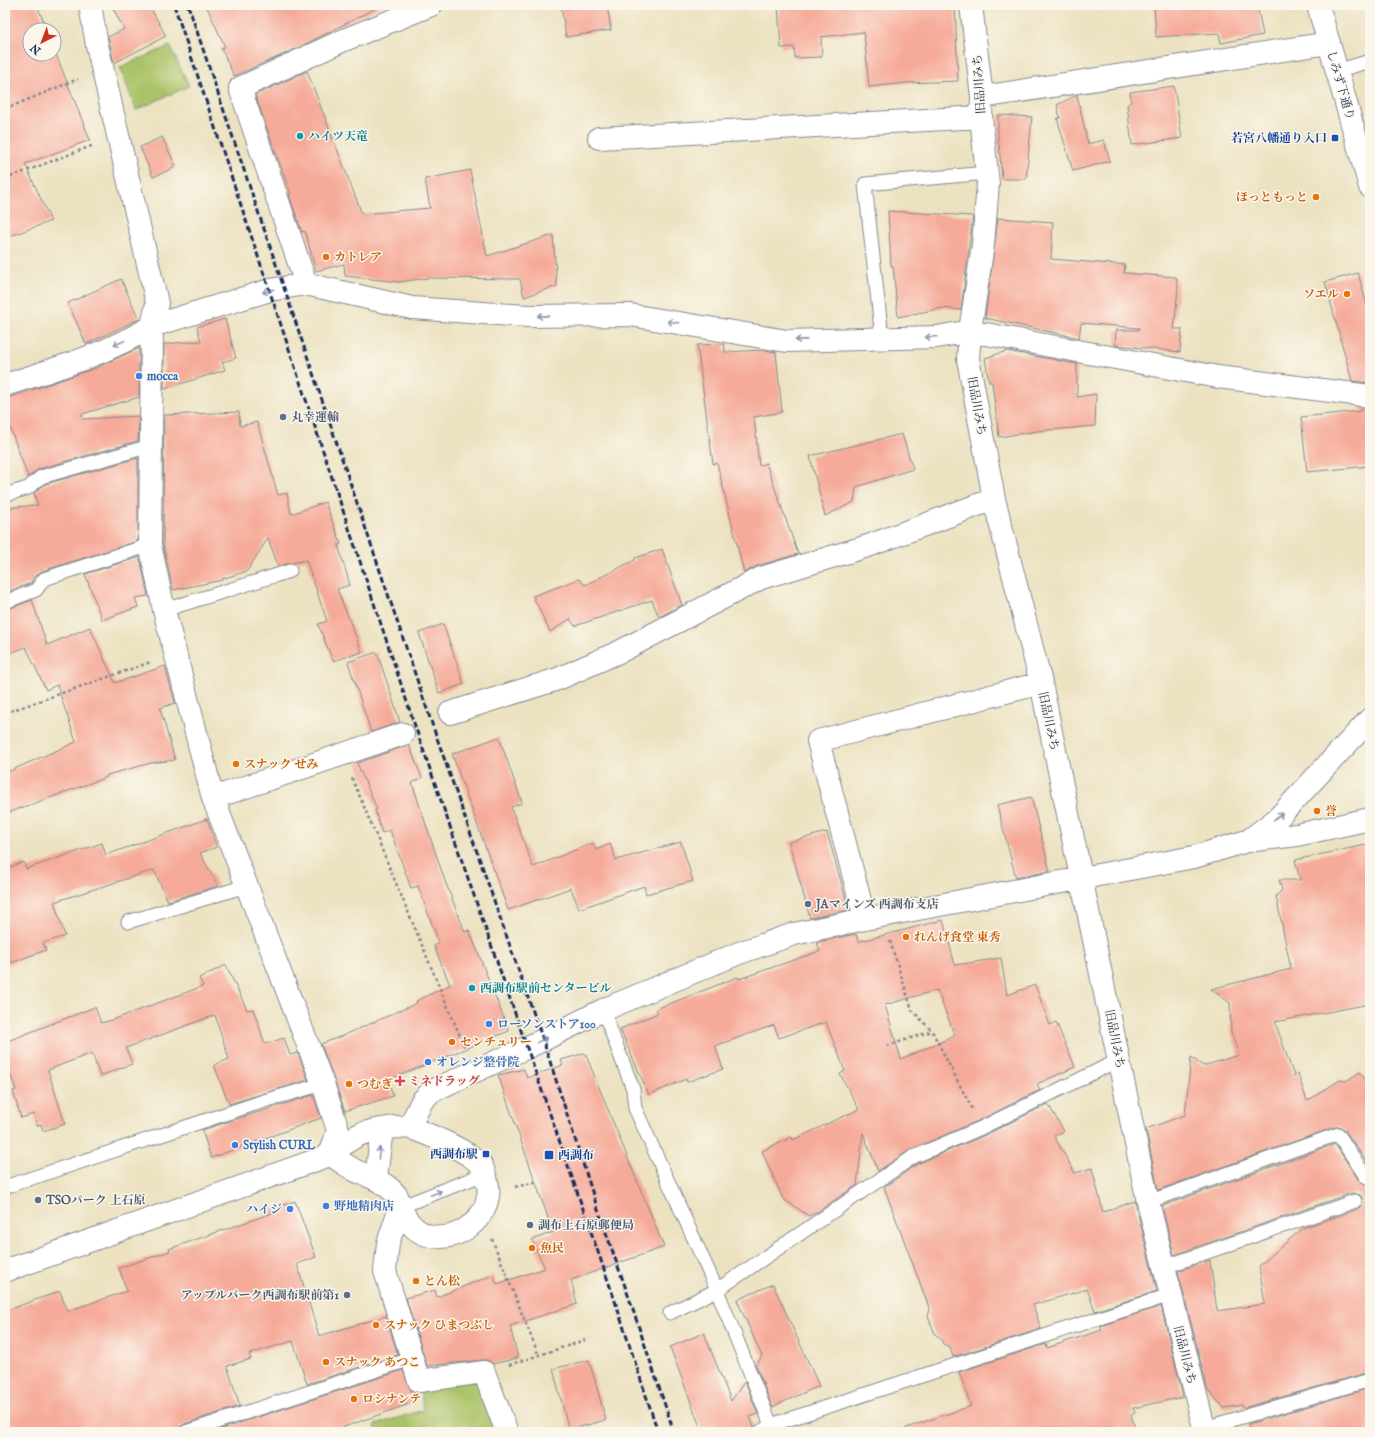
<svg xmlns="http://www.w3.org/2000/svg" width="1375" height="1437" font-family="'IM FELL English','Noto Serif JP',serif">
<rect width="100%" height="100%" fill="#fbf7ec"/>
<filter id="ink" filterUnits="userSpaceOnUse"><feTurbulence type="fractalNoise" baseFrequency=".025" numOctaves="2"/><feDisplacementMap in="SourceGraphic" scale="8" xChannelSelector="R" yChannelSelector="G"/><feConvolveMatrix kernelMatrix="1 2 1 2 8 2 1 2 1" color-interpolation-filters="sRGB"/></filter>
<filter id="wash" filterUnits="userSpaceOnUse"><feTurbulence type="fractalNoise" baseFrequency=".012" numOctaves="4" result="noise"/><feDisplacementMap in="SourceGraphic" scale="16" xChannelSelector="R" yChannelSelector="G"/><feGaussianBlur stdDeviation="0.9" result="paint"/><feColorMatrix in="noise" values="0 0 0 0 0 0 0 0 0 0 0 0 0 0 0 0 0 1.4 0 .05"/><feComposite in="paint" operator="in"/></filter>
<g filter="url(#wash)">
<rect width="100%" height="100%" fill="#ece2c1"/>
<!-- green -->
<path fill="#abc368" stroke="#637963" d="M 170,46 L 189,86 L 136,110 L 120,67 Z
M 474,1374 L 496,1432 L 377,1432 L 375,1425 L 423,1410 L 419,1381 Z"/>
<g id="blocks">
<!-- building -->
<path fill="#f6ab9a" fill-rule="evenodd" d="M 5,5 L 37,5 L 47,30 L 30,30 L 30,54 L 54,54 L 54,49 L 90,140 L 25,164 L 51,221 L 5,238 Z
M 111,5 L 149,5 L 166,36 L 114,63 L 108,37 L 124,29 Z
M 206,5 L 382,5 L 298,48 L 234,76 L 221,48 L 225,47 Z
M 561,5 L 607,5 L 611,30 L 566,37 Z
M 778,5 L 955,5 L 958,81 L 907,83 L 869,87 L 864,32 L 821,37 L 822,57 L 795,58 L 794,47 L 781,48 Z
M 1154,5 L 1257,5 L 1263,35 L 1221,43 L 1219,33 L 1156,37 Z
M 307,71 L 362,214 L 430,208 L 425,179 L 470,170 L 487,256 L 553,235 L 557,286 L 524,297 L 520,279 L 428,278 L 399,282 L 345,276 L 344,264 L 316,271 L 305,231 L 302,232 L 289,195 L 291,195 L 255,95 Z
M 1174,86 L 1182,138 L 1132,145 L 1127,105 L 1131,102 L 1130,92 Z
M 1077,95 L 1088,144 L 1104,140 L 1110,161 L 1073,171 L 1057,118 L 1060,118 L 1057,105 Z
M 998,115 L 1032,117 L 1026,179 L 1002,179 L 999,144 L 998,143 Z
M 162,137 L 176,167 L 153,177 L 140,147 Z
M 888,211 L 973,216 L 961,310 L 943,308 L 898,317 L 893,266 L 891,266 Z
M 998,218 L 1053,222 L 1051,259 L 1125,265 L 1124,273 L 1176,277 L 1178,288 L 1174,329 L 1182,329 L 1180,352 L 1115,345 L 1116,330 L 1138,330 L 1139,328 L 1081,323 L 1079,338 L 985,318 Z
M 1358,273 L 1370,317 L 1370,383 L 1352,381 L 1325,282 Z
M 121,279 L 139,319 L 86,344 L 68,303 Z
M 225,319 L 236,358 L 222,362 L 225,370 L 164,389 L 164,344 L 201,341 L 197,327 Z
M 724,344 L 725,352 L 764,350 L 776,352 L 782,412 L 754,417 L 759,466 L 766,463 L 798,554 L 757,566 L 744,573 L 717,463 L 713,464 L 697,345 Z
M 139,348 L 139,397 L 82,414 L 83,419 L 139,416 L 138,441 L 39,469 L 28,477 L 5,414 L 5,399 L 96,368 Z
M 1007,351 L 1077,364 L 1077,397 L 1096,394 L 1095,426 L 1038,431 L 999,437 L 992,382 L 989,382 L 985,358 Z
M 1360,407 L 1370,408 L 1370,466 L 1307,472 L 1301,417 L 1361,411 Z
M 239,412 L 240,426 L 257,422 L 278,495 L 287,493 L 291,514 L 325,502 L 341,544 L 338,545 L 350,585 L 337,589 L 362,652 L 333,661 L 318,624 L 327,621 L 306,560 L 278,566 L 268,538 L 247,571 L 222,579 L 223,580 L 173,590 L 163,544 L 164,415 Z
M 902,434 L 913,469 L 856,487 L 854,502 L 825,516 L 810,456 Z
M 138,458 L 138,541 L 42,571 L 34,577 L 31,583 L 5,593 L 5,510 L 15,507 L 38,505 L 34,493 L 45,484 Z
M 662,549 L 682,605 L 659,617 L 652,600 L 575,626 L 570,619 L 550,632 L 533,596 L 579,579 L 585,585 L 635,560 L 635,558 Z
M 140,557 L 148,596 L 135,598 L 138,607 L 102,620 L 85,574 Z
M 32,600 L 47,645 L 90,627 L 115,683 L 165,666 L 175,703 L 160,708 L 175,760 L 151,763 L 107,775 L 107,777 L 5,814 L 5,773 L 76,742 L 57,685 L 46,690 L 26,647 L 5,655 L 5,610 Z
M 443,624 L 464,684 L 439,693 L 419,633 Z
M 377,652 L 400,722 L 371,732 L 348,662 Z
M 499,737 L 522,803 L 511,807 L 533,867 L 593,843 L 596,850 L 610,844 L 616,860 L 681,842 L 693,881 L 646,894 L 644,886 L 579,909 L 571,888 L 508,910 L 452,754 Z
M 409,745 L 422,778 L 412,783 L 445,881 L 465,932 L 469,930 L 509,1031 L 388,1080 L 393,1096 L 345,1111 L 321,1044 L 347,1034 L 417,1003 L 416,1001 L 450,985 L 434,946 L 439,943 L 418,886 L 411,888 L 390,830 L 382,833 L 375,810 L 377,809 L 357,763 Z
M 1031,797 L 1050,871 L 1016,878 L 997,805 Z
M 207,819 L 217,847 L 200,853 L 218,886 L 168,901 L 154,870 L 54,902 L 65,936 L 43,943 L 46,950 L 5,965 L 5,869 L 24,862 L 26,869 L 102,843 L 106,855 Z
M 827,832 L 849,910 L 810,918 L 789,842 Z
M 1370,844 L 1370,1004 L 1275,1022 L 1294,1076 L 1298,1074 L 1307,1101 L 1340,1080 L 1346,1081 L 1360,1072 L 1370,1086 L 1370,1167 L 1345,1130 L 1338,1126 L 1158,1190 L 1146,1129 L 1185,1115 L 1191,1057 L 1203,1066 L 1239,1055 L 1231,1032 L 1230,1003 L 1211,989 L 1291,969 L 1276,896 L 1282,890 L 1279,880 L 1300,880 L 1295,860 Z
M 943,920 L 955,965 L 1001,958 L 1007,995 L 1035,985 L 1050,1025 L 1056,1022 L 1075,1067 L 1037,1084 L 1040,1090 L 978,1121 L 910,1150 L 878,1171 L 863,1133 L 857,1185 L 817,1212 L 809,1216 L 783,1199 L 762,1151 L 792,1137 L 793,1140 L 859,1109 L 840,1074 L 845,1071 L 826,1022 L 779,1038 L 774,1025 L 715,1046 L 723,1069 L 687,1082 L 686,1079 L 649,1095 L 620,1029 L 658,1013 L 656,1009 L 738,977 L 739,979 L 820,951 L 817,942 L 856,934 L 858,941 L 861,941 ZM 937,990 L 955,1036 L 901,1059 L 885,1005 Z
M 226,965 L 247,1010 L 253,1009 L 265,1044 L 284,1038 L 290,1055 L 298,1053 L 308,1080 L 229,1104 L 214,1065 L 229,1059 L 215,1015 L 126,1048 L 132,1064 L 100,1076 L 92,1053 L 48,1070 L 65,1124 L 43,1131 L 41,1124 L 37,1126 L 34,1114 L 21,1118 L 13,1091 L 16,1090 L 5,1059 L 5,1042 L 95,1007 L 101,1023 L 115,1019 L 203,986 L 199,978 Z
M 585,1053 L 664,1247 L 571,1280 L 577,1304 L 510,1326 L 518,1358 L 493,1364 L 488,1360 L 483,1360 L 427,1366 L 406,1298 L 435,1290 L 437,1297 L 493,1275 L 497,1284 L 545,1268 L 532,1240 L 553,1232 L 498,1075 L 524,1069 L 527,1078 L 563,1065 L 561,1060 Z
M 313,1095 L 321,1118 L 211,1158 L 202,1130 Z
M 1048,1104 L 1064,1131 L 1054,1136 L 1075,1173 L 1092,1168 L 1103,1212 L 1135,1201 L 1157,1291 L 1095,1311 L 1087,1289 L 1033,1305 L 1041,1329 L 953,1357 L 950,1347 L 943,1344 L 941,1339 L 935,1334 L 928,1316 L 930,1310 L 884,1187 L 917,1164 L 985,1135 Z
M 1335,1144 L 1360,1182 L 1365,1185 L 1370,1184 L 1370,1372 L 1243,1408 L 1242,1405 L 1224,1408 L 1209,1391 L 1208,1391 L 1178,1271 L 1210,1260 L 1217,1311 L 1265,1304 L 1259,1266 L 1303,1228 L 1358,1209 L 1361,1206 L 1363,1199 L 1360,1195 L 1352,1193 L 1174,1255 L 1162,1206 Z
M 295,1201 L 316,1257 L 297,1264 L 319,1336 L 386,1316 L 398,1355 L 307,1384 L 293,1341 L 249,1354 L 251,1359 L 227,1366 L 240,1406 L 184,1424 L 180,1427 L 178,1432 L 5,1432 L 5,1311 L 60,1291 L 67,1311 L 127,1291 L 119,1268 L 170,1251 L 169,1249 L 272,1213 L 271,1210 Z
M 773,1284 L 819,1386 L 772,1407 L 756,1365 L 762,1356 L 737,1300 Z
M 1161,1306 L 1183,1397 L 1133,1408 L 1135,1413 L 1131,1415 L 1136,1432 L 907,1432 L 906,1428 L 971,1406 L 959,1372 L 1046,1344 L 1047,1348 L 1102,1330 L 1100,1326 Z
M 704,1333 L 731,1401 L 745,1381 L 758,1414 L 750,1417 L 754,1427 L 752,1432 L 702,1432 L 670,1347 Z
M 589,1360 L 606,1420 L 569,1430 L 553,1369 Z
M 403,1370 L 415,1402 L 344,1427 L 345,1432 L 212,1432 Z
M 1370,1388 L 1370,1432 L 1250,1432 L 1248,1424 Z"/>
</g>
</g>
<g filter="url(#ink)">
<use href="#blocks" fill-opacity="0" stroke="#848890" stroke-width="1"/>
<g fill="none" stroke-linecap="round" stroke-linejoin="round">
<defs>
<path id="service" d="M 1337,71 L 1370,61
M 882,338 L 865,184 L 987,173
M 5,495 L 28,488 L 41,477 L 150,446
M 5,602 L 36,590 L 44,579 L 150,545
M 164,610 L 290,571
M 128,922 L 246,886
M 603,1010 L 633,1089 L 635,1108 L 717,1290 L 771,1425 L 760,1432
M 5,1187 L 264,1101 L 323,1084
M 1148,1202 L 1338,1134 L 1366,1177 L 1370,1175
M 400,1207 L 484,1174
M 1164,1267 L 1355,1201
M 670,1313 L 717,1290 L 913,1157 L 981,1128 L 1119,1060
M 771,1425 L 1170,1295
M 1204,1428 L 1370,1380
M 186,1432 L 411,1359"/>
<path id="minor" d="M 90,5 L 97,45 L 157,303 L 152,326 L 150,545 L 164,610 L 213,798 L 323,1084 L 338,1130 L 330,1155
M 971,5 L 982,97 L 981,117 L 988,184 L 983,245 L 970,331 L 968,359 L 994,499 L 1041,683 L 1148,1202 L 1205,1432
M 982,97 L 1329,43
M 599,138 L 981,117
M 306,284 L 240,88 L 344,40 L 431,5
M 5,385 C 55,369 107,354 152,326 L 270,290 L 306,284 L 412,308 L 527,316 L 630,315 L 787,341 L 937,337 L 970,331 L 1218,377 L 1370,396
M 450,713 L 558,679 L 621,651 L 761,578 L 868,546 L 994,499
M 213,798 L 403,734
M 1248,841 L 1278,818 L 1370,719
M 865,919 L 818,741 L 1041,683
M 395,1127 C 400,1127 405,1127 410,1128 C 424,1132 476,1154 482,1167 C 485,1173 490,1189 488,1196 C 484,1223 453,1244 427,1235 C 414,1231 406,1220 401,1208 C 399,1204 399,1199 397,1196 C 386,1182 371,1177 356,1171 C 347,1166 339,1160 330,1155 C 357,1133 360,1132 395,1127 Z
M 409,1128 L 422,1101 L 432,1091 L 543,1040 L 603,1010 L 739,953 L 794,934 L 865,919 L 1194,857 L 1247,841 L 1297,835 L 1370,819
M 376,1178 L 382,1129
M 400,1207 L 388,1243 L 385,1271 L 419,1381 L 484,1372 L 507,1432"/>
<path id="tertiary" d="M 1318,5 L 1370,187
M 5,1271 L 330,1155"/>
</defs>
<!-- service casing -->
<use href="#service" stroke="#848890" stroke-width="15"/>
<!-- minor casing -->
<use href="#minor" stroke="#848890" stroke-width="24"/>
<!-- tertiary casing -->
<use href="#tertiary" stroke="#848890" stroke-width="24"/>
<!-- path -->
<path stroke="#848890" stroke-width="2.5" stroke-dasharray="3 3" stroke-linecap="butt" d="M 5,109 L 78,79
M 5,179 L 94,145
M 5,713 L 151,662
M 352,778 L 465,1048
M 890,941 L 912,1010 L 932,1031 L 972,1109
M 887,1046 L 932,1031
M 515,1187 L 536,1182
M 492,1239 L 539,1356
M 509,1365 L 585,1340"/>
<!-- service -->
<use href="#service" stroke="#fff" stroke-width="13"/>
<!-- minor -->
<use href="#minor" stroke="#fff" stroke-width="22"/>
<!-- tertiary -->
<use href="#tertiary" stroke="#fff" stroke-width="22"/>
<!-- rail -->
<path stroke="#1b2f5e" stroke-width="3" stroke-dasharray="6 3" stroke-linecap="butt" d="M 174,5 L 415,726 L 613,1295 L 658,1432
M 188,5 L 431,721 L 543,1040 L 599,1213 L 626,1289 L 674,1432"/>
</g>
<!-- one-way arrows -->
<defs><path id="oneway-shaft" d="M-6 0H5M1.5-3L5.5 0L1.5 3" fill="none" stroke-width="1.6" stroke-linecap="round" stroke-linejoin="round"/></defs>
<g stroke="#8d97ae">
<use href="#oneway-shaft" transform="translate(268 291) rotate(163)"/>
<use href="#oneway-shaft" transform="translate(543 316) rotate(179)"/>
<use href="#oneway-shaft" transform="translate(673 322) rotate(-171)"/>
<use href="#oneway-shaft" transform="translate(931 337) rotate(178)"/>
<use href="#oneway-shaft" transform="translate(801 340) rotate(179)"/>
<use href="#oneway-shaft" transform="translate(119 343) rotate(157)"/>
<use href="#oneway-shaft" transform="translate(1278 817) rotate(-42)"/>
<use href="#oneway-shaft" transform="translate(542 1040) rotate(-26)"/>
<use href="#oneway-shaft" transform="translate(379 1153) rotate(-84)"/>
<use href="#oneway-shaft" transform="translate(436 1193) rotate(-21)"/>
</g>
</g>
<!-- markers -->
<g fill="#0f9aa8" stroke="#fbf7ec" stroke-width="1.5">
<circle cx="300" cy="136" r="4"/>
<circle cx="472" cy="988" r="4"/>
</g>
<g fill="#1a4fb4" stroke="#fbf7ec" stroke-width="1.5">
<rect x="1331" y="134" width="8" height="8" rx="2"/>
<rect x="482" y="1150" width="8" height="8" rx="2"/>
<rect x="544" y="1150" width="10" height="10" rx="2"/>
</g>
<g fill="#e8710a" stroke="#fbf7ec" stroke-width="1.5">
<circle cx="1316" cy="197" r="4"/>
<circle cx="326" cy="257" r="4"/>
<circle cx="1347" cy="294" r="4"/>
<circle cx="236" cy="764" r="4"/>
<circle cx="1317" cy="811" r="4"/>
<circle cx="906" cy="937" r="4"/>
<circle cx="452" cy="1042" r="4"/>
<circle cx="349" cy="1084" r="4"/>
<circle cx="532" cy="1248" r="4"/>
<circle cx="416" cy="1281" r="4"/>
<circle cx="376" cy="1325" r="4"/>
<circle cx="326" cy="1362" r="4"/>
<circle cx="354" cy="1399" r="4"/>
</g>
<g fill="#3f7fe0" stroke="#fbf7ec" stroke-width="1.5">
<circle cx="139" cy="376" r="4"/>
<circle cx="489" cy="1024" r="4"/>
<circle cx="428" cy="1062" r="4"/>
<circle cx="235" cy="1145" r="4"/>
<circle cx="326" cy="1206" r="4"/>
<circle cx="290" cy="1209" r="4"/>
</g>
<g fill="#5c6f8a" stroke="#fbf7ec" stroke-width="1.5">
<circle cx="283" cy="417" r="4"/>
<circle cx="808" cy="904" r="4"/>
<circle cx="38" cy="1200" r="4"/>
<circle cx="530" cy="1225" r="4"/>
<circle cx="347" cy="1295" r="4"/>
</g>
<path fill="#e0444e" stroke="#fbf7ec" stroke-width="1.5" d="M398 1075h4v4h4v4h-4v4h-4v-4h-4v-4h4z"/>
<g text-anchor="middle" stroke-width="3" stroke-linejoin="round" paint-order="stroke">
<!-- street labels -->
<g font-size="12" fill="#1b2f5e" stroke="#fbf7ec">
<text transform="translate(979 84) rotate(-94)" y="4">旧品川みち</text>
<text transform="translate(1341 85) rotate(74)" y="4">しみず下通り</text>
<text transform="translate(977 406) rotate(80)" y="4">旧品川みち</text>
<text transform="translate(1049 721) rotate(78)" y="4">旧品川みち</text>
<text transform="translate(1115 1039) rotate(79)" y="4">旧品川みち</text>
<text transform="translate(1185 1355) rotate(76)" y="4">旧品川みち</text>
</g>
<!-- culture labels -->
<g font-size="12" font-weight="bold" fill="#0d838f" stroke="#fbf7ec" text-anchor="start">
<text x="308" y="140">ハイツ天竜</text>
<text x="480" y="992">西調布駅前センタービル</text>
</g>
<!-- transit labels -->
<g font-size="12" font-weight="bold" fill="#164399" stroke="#fbf7ec" text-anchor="end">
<text x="1327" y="142">若宮八幡通り入口</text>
<text x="478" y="1158">西調布駅</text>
<text x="558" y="1159" text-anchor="start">西調布</text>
</g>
<!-- food labels -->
<g font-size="12" font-weight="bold" fill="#c56008" stroke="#fbf7ec" text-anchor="start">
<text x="1308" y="201" text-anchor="end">ほっともっと</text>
<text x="334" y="261">カトレア</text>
<text x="1339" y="298" text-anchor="end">ソエル</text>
<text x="244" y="768">スナック せみ</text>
<text x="1325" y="815">誉</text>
<text x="914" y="941">れんげ食堂 東秀</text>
<text x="460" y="1046">センチュリー</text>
<text x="357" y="1088">つむぎ</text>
<text x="540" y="1252">魚民</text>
<text x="424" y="1285">とん松</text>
<text x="384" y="1329">スナック ひまつぶし</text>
<text x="334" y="1366">スナック あつこ</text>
<text x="362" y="1403">ロシナンテ</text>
</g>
<!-- shop labels -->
<g font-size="12" font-weight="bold" fill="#366cbe" stroke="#fbf7ec" text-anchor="start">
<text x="147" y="380">mocca</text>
<text x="497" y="1028">ローソンストア100</text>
<text x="436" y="1066">オレンジ整骨院</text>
<text x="243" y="1149">Stylish CURL</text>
<text x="334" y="1210">野地精肉店</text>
<text x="282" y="1213" text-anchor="end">ハイジ</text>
</g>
<!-- service labels -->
<g font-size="12" font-weight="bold" fill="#4e5e75" stroke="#fbf7ec" text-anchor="start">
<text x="291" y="421">丸幸運輸</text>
<text x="816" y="908">JAマインズ 西調布支店</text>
<text x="46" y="1204">TSOパーク 上石原</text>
<text x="538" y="1229">調布上石原郵便局</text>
<text x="339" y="1299" text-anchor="end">アップルパーク西調布駅前第1</text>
</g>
<!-- health labels -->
<g font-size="12" font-weight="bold" fill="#be3a42" stroke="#fbf7ec" text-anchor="start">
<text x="408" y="1085">ミネドラッグ</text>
</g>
</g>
<!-- margin -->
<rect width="1375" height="1437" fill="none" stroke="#fbf7ec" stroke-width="20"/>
<!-- north arrow -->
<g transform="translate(42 42) rotate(222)"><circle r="19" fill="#fbf7ec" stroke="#a1a7b3"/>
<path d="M0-3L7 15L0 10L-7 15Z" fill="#c8321e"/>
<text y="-6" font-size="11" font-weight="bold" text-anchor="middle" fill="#1b2f5e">N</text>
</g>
</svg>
